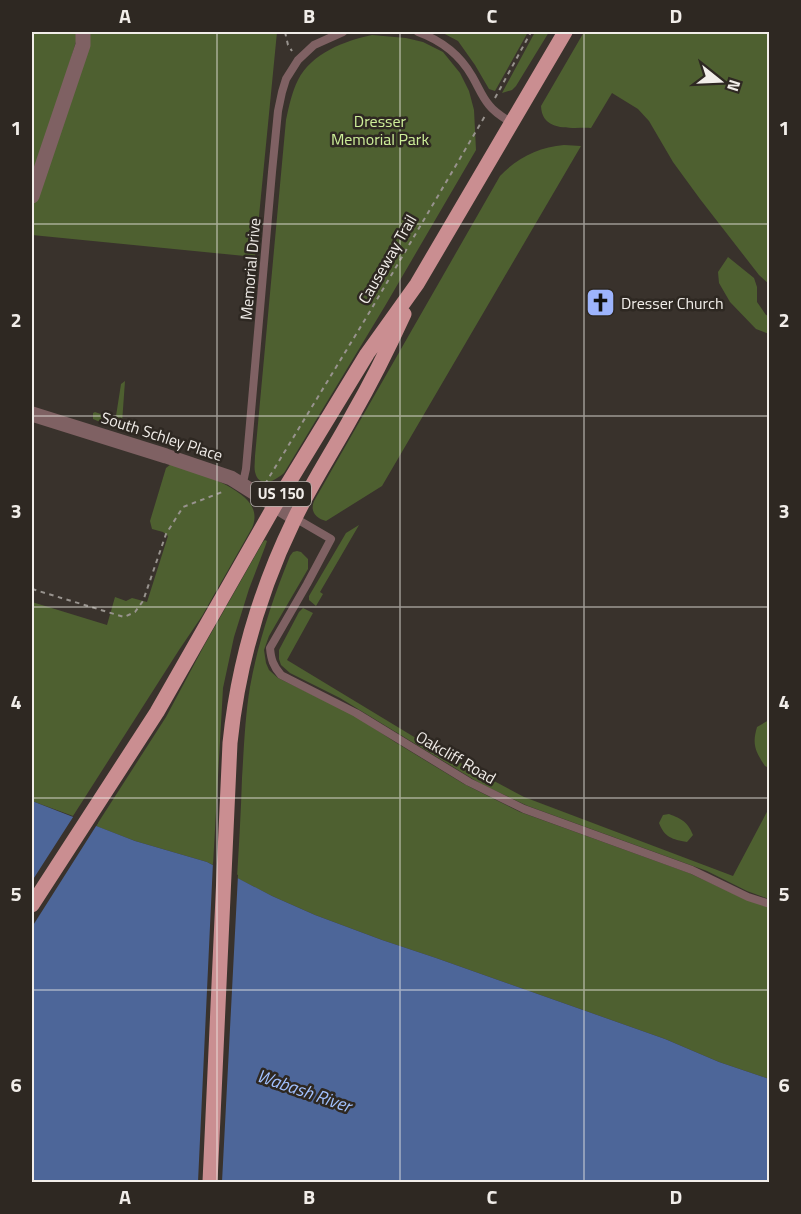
<svg xmlns="http://www.w3.org/2000/svg" width="801" height="1214" font-family="'Titillium Web',sans-serif">
<rect width="100%" height="100%" fill="#39322c"/>
<!-- green -->
<path fill="#4e6030" d="M 32,32 L 77,32 L 78,35 L 32,187 Z
M 86,32 L 277,32 L 255,257 L 32,235 L 32,207 L 85,49 Z
M 441,32 L 528,32 L 495,91 L 489,89 L 475,65 L 458,41 Z
M 535,32 L 549,32 L 516,86 L 512,90 L 502,93 Z
M 584,32 L 769,32 L 769,284 L 759,275 L 700,199 L 673,162 L 649,121 L 638,109 L 612,93 L 591,128 C 572,127 542,133 541,106 Z
M 372,35 L 406,38 L 423,42 L 443,52 L 460,73 L 469,91 L 474,110 L 476,150 L 385,306 L 284,473 C 275,481 259,489 255,472 C 254,467 255,461 255,456 L 286,120 C 289,106 292,92 298,80 C 312,53 344,41 372,35 Z
M 564,145 L 581,146 L 382,486 L 326,521 C 315,518 310,511 314,501 L 500,176 C 517,158 539,147 564,145 Z
M 728,257 L 754,278 L 757,287 L 757,302 L 766,315 L 769,316 L 769,334 L 756,329 L 730,302 L 719,283 L 718,272 Z
M 125,381 L 122,423 L 120,427 L 112,427 L 93,419 L 93,413 L 95,412 L 109,417 L 116,416 L 121,384 Z
M 171,464 C 193,471 239,485 251,505 C 256,513 255,521 252,528 L 202,616 L 179,650 L 73,816 L 32,801 L 32,602 L 107,625 L 115,597 L 126,601 L 132,598 L 147,602 L 168,536 L 163,532 L 152,529 L 150,521 L 166,468 Z
M 359,525 L 320,592 L 323,594 L 316,606 L 309,600 L 309,596 L 346,533 Z
M 265,540 L 267,541 L 265,547 L 249,589 L 234,637 L 223,688 L 213,865 L 207,862 L 135,841 L 96,826 L 166,717 L 205,644 L 263,542 Z
M 297,551 L 301,552 L 308,559 L 308,569 L 269,636 L 264,650 L 266,663 L 269,670 L 278,678 L 352,714 L 395,742 L 464,784 L 520,812 L 689,873 L 745,899 L 769,907 L 769,1079 L 719,1062 L 665,1039 L 436,958 L 382,940 L 315,915 L 272,896 L 237,878 C 239,844 241,811 242,778 C 244,747 245,717 250,687 C 258,642 273,598 290,556 L 293,552 Z
M 303,608 L 313,613 L 287,660 L 434,749 L 524,797 L 733,876 L 769,808 L 769,899 L 747,891 L 707,871 L 528,806 L 481,784 L 340,698 L 290,673 L 281,665 L 279,659 L 279,650 L 299,612 Z
M 769,720 L 770,720 L 769,768 L 765,766 C 755,751 752,744 757,727 Z
M 669,814 C 682,819 688,822 693,835 L 687,842 C 672,839 665,838 659,823 L 663,815 Z"/>
<!-- water -->
<path fill="#4d6699" d="M 32,801 L 135,841 L 207,862 L 272,896 L 315,915 L 382,940 L 436,958 L 665,1039 L 719,1062 L 769,1079 L 769,1182 L 32,1182 Z"/>
<!-- pier -->
<path fill="#39322c" d="M 75,814 L 98,823 L 32,927 L 32,881 Z
M 213,862 L 238,875 L 222,1182 L 198,1182 Z"/>
<g fill="none" stroke-linecap="round" stroke-linejoin="round">
<!-- path -->
<path stroke="#98938e" stroke-width="2" stroke-dasharray="4.5 4.5" stroke-linecap="butt" d="M 285,32 L 288,45 L 292,51
M 495,98 L 531,32
M 265,484 L 369,313 L 485,116
M 32,589 L 124,617 L 135,612 L 143,601 L 166,534 L 183,507 L 225,491"/>
<!-- service -->
<path stroke="#7f6163" stroke-width="8" d="M 418,32 C 440,40 460,55 472,76 C 478,86 482,97 489,105 C 495,113 504,118 512,123
M 242,483 L 244,478 L 246,469 L 272,172 L 278,111 L 282,92 L 286,79 L 298,60 L 314,45 L 343,32
M 295,518 L 331,539 L 307,584 L 270,648 C 271,659 273,666 281,675 L 356,713 L 469,782 L 524,809 L 692,870 L 748,897 L 770,904"/>
<!-- minor -->
<path stroke="#7f6163" stroke-width="15" d="M 32,196 L 83,45 L 83,32
M 32,414 L 166,456 L 231,478 L 295,518"/>
<!-- primary -->
<path stroke="#ca8e91" stroke-width="15" d="M 32,905 L 157,712 L 275,505 L 367,354 L 417,284 L 565,32
M 210,1182 L 230,743 C 238,665 260,590 294,520 C 311,484 333,451 352,416 C 371,383 388,349 404,314"/>
</g>
<!-- grid -->
<path fill="none" stroke="#f1ede9" stroke-width="1.5" stroke-opacity="0.55" d="M 217,32 L 217,1182M 400,32 L 400,1182M 584,32 L 584,1182M 32,224 L 770,224M 32,416 L 770,416M 32,607 L 770,607M 32,798 L 770,798M 32,990 L 770,990"/>
<!-- icons -->
<defs>
<symbol id="church-square" viewBox="-11 -11 22 22"><rect x="-9" y="-9" width="18" height="18" rx="4" fill="#9db4fd" stroke="#2e2822"/><path d="M-1.2-6h2.4v3.5h3.3v2.4h-3.3V6h-2.4V-.1h-3.3v-2.4h3.3Z" fill="#111"/></symbol>
</defs>
<g fill-rule="evenodd">
<use href="#church-square" x="584" y="286" width="33" height="33"/>
</g>
<g text-anchor="middle" stroke-width="5" stroke-linejoin="round" paint-order="stroke">
<!-- shield labels -->
<rect fill="#2e2822" stroke="#b6b2ad" stroke-width="1.5" x="251" y="482" width="60" height="24" rx="4.5"/>
<g font-size="15" font-weight="bold" fill="#f1ede9">
<text x="281" y="499">US 150</text>
</g>
<!-- park labels -->
<g font-size="16" fill="#ceef99" stroke="#2e2822">
<text x="380" y="127">Dresser<tspan x="380" dy="18">Memorial Park</tspan></text>
</g>
<!-- street labels -->
<g font-size="16" fill="#f1ede9" stroke="#2e2822">
<text transform="translate(387 259) rotate(-60)" y="6">Causeway Trail</text>
<text transform="translate(250 269) rotate(-85)" y="6">Memorial Drive</text>
<text transform="translate(162 436) rotate(18)" y="6">South Schley Place</text>
<text transform="translate(456 757) rotate(30)" y="6">Oakcliff Road</text>
</g>
<!-- poi labels -->
<g font-size="16" fill="#f1ede9" stroke="#2e2822" text-anchor="start">
<text x="621" y="309">Dresser Church</text>
</g>
<!-- water labels -->
<g font-size="18" font-style="italic" fill="#a2c1fe" stroke="#2e2822">
<text transform="translate(304 1091) rotate(19)" y="6">Wabash River</text>
</g>
</g>
<!-- border -->
<rect width="801" height="1214" fill="none" stroke="#2e2822" stroke-width="66"/>
<!-- north arrow -->
<g transform="translate(720 81) rotate(108)" stroke="#2e2822" stroke-width="4.5" paint-order="stroke">
<path d="M0-4.5L10 22L0 15L-10 22Z" fill="#f1ede9"/>
<text y="-9" font-size="16" font-weight="bold" text-anchor="middle" fill="#f1ede9">N</text>
</g>
<rect x="33" y="33" width="735" height="1148" fill="none" stroke="#f1ede9" stroke-width="2"/>
<g font-size="20" text-anchor="middle" font-weight="bold" fill="#f1ede9">
<text x="125" y="23">A</text>
<text x="309" y="23">B</text>
<text x="492" y="23">C</text>
<text x="676" y="23">D</text>
<text x="16" y="135">1</text>
<text x="784" y="135">1</text>
<text x="16" y="327">2</text>
<text x="784" y="327">2</text>
<text x="16" y="518">3</text>
<text x="784" y="518">3</text>
<text x="16" y="709">4</text>
<text x="784" y="709">4</text>
<text x="16" y="901">5</text>
<text x="784" y="901">5</text>
<text x="16" y="1092">6</text>
<text x="784" y="1092">6</text>
<text x="125" y="1204">A</text>
<text x="309" y="1204">B</text>
<text x="492" y="1204">C</text>
<text x="676" y="1204">D</text>
</g>
</svg>
